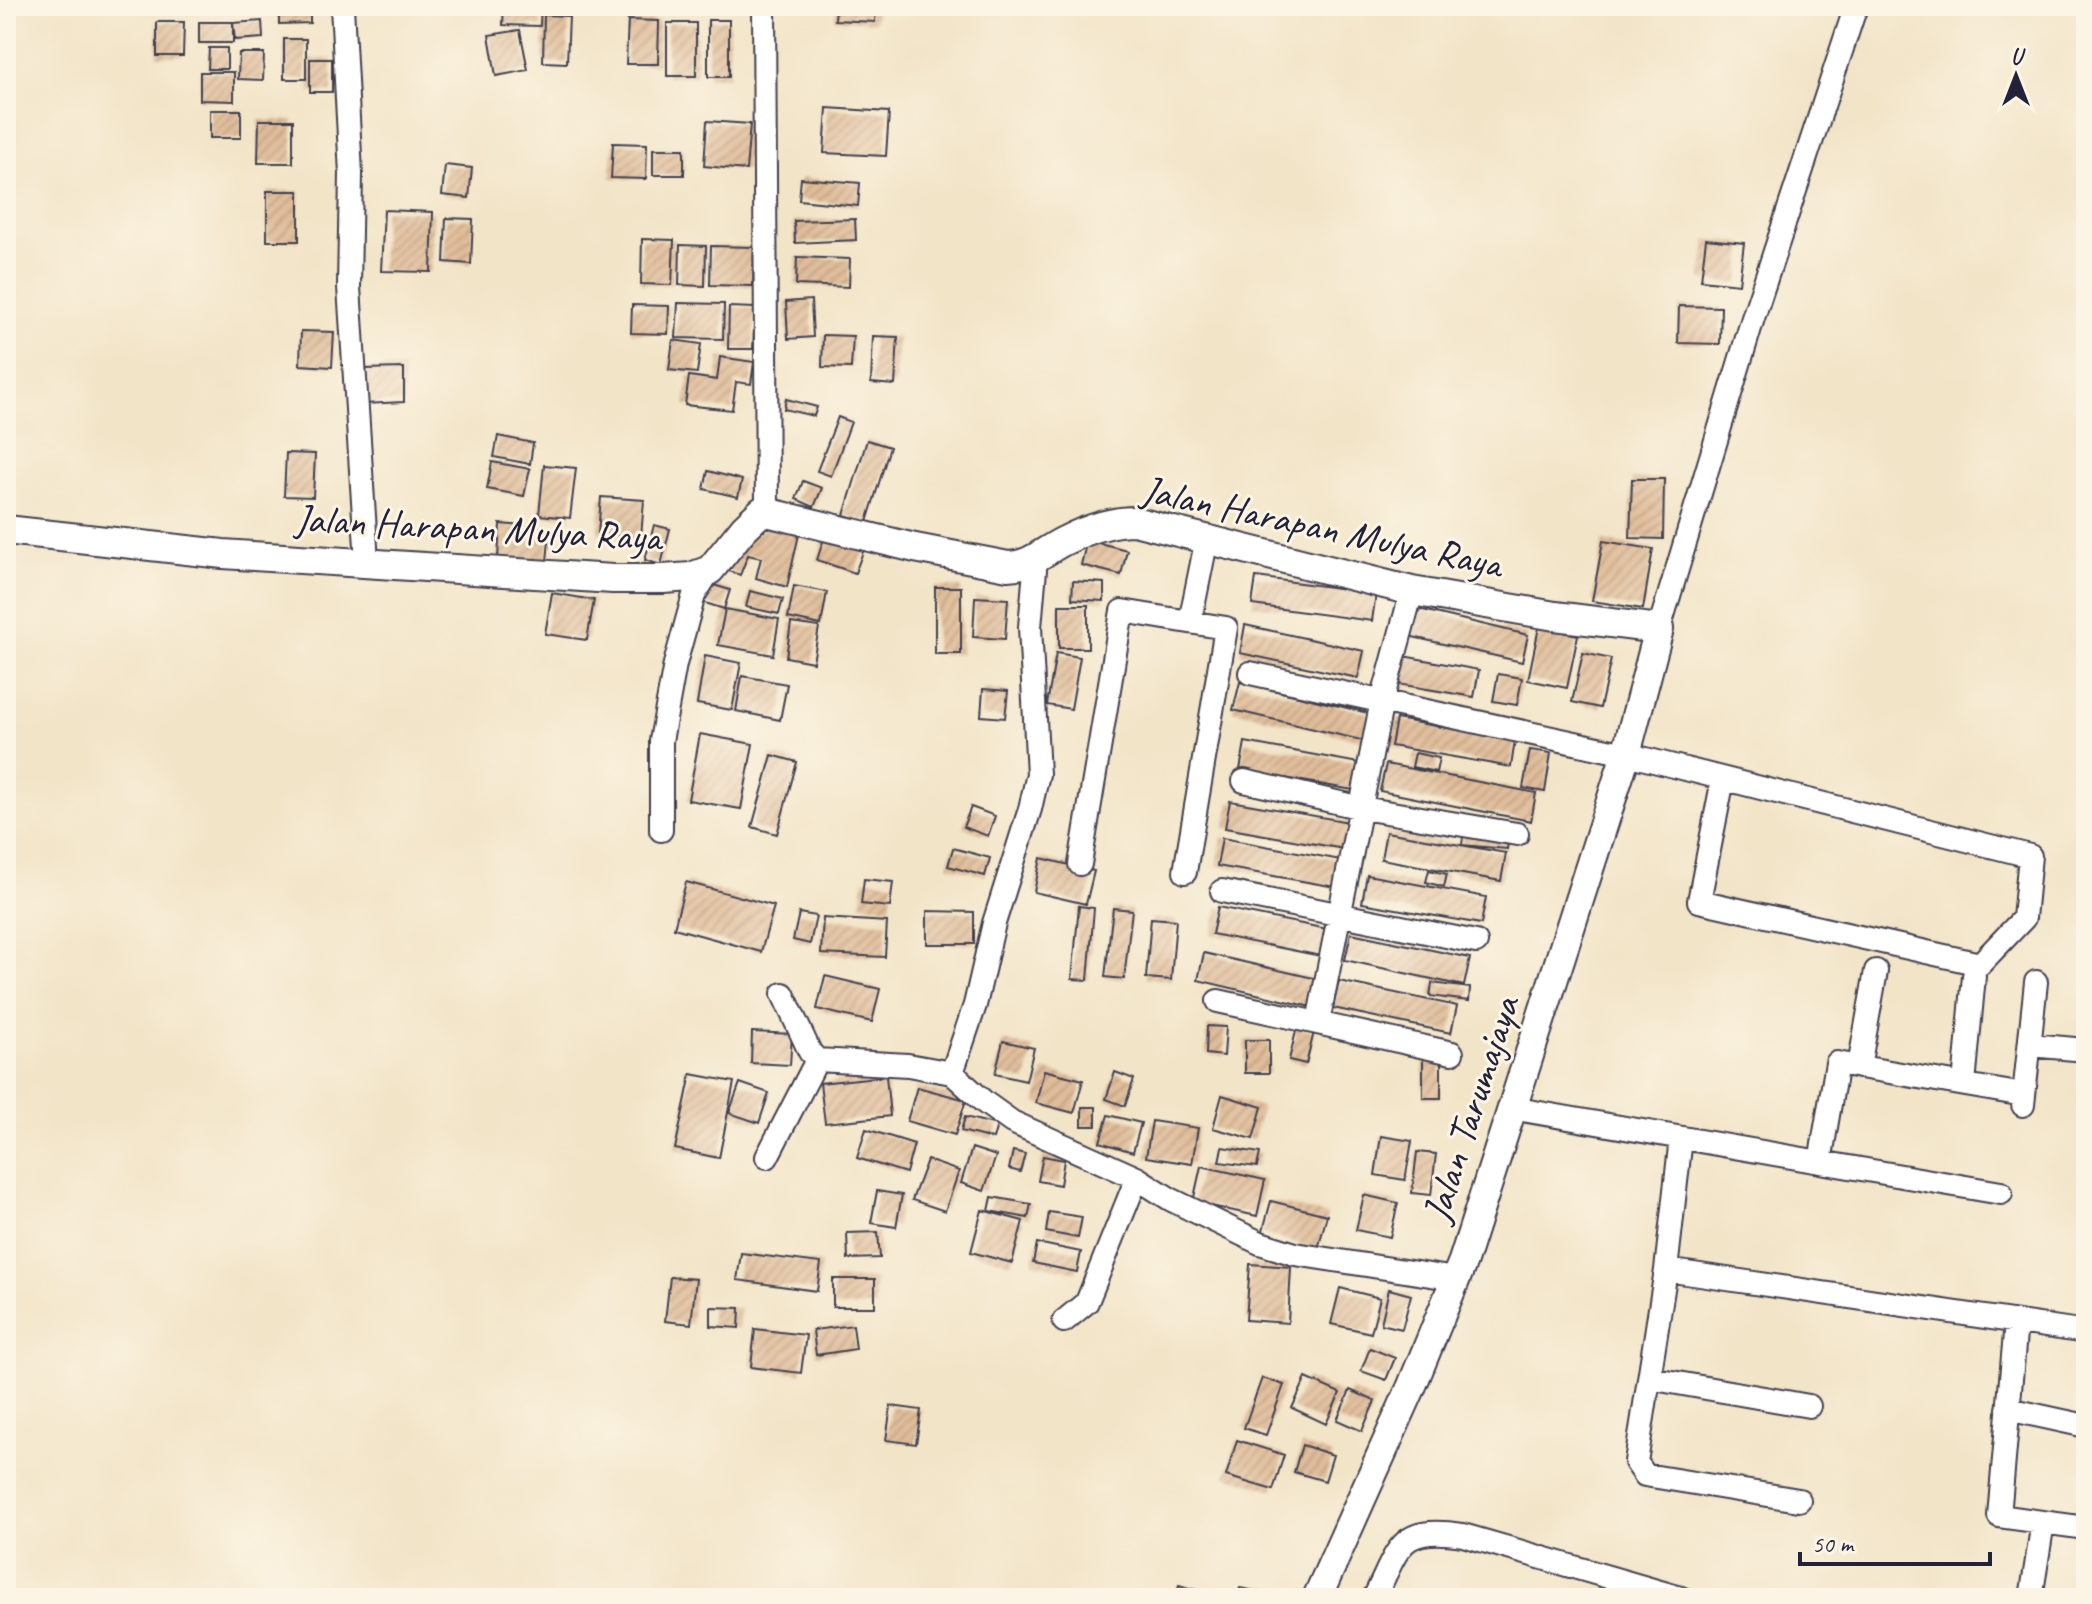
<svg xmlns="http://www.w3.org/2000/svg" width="2092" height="1604" font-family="Caveat,sans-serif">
<defs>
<pattern id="building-hatch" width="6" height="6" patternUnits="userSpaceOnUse" patternTransform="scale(2)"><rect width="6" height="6" fill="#e0bd9a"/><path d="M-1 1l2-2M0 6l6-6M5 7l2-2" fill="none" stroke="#c0a286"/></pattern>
</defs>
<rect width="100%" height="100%" fill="#fcf5e5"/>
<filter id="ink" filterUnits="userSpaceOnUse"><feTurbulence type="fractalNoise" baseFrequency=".0125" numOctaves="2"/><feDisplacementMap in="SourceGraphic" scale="16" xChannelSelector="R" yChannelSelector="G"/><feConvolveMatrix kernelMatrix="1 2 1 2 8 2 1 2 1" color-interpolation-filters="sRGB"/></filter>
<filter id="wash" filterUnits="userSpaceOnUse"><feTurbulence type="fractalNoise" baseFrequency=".006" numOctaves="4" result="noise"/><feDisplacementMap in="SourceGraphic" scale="32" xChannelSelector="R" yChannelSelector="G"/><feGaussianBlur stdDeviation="1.8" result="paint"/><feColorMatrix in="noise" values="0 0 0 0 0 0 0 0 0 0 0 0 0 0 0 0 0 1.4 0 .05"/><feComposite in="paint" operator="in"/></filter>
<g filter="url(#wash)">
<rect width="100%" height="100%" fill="#f2e4c7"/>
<g id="blocks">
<!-- building -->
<path fill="url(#building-hatch)" d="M 279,6 L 310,6 L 310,23 L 279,24 Z
M 504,6 L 541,6 L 540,26 L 503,25 Z
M 836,6 L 876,6 L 875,22 L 835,20 Z
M 544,15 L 569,16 L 567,63 L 543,62 Z
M 628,20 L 659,21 L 658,64 L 626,64 Z
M 708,20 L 729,20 L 729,77 L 708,77 Z
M 262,21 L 263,38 L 235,40 L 233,23 Z
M 157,22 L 184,22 L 183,56 L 157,56 Z
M 199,22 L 233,22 L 233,43 L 199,43 Z
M 667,23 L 696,23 L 696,76 L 667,76 Z
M 520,30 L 528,70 L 496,76 L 489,35 Z
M 284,39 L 306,39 L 306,79 L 284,79 Z
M 209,48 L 227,48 L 227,69 L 208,69 Z
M 239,53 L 264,53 L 263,80 L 238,79 Z
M 310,59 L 332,59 L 332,92 L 310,92 Z
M 200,72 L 234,72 L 234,101 L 200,100 Z
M 827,108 L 889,112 L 886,156 L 824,153 Z
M 210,110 L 241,110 L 241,138 L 210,138 Z
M 259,120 L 293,120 L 293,163 L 258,163 Z
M 707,121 L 750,124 L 746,170 L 704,166 Z
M 613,143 L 647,144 L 646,179 L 611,178 Z
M 653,149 L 684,149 L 684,175 L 653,175 Z
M 445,165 L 472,168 L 469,198 L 442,195 Z
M 801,178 L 860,183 L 858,206 L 799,200 Z
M 267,191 L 299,191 L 299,241 L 267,241 Z
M 384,210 L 433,212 L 431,272 L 381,271 Z
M 446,218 L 473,219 L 471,264 L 444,262 Z
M 855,219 L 856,240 L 795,243 L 794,221 Z
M 642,239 L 674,240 L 672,285 L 641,284 Z
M 1706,239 L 1744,243 L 1739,284 L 1701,280 Z
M 680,245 L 706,246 L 705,286 L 679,285 Z
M 711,246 L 754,247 L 753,286 L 710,285 Z
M 797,257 L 850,259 L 849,287 L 796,285 Z
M 811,300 L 813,337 L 788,339 L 786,302 Z
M 678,303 L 724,304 L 723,339 L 676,338 Z
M 632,305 L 669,306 L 668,334 L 631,333 Z
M 1679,306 L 1721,307 L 1720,344 L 1678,343 Z
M 729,307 L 755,308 L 753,349 L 728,349 Z
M 301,331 L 334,332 L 332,367 L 300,365 Z
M 823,335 L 853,336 L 851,368 L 822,367 Z
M 873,336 L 898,337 L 895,385 L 871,383 Z
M 673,340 L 701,344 L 697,373 L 669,370 Z
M 720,357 L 754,362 L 751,384 L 736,382 L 732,410 L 685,405 L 689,376 L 717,380 Z
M 404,368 L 404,402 L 364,404 L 363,369 Z
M 786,399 L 817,407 L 814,416 L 784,409 Z
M 838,417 L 851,422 L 831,476 L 817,471 Z
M 498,436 L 533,443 L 530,464 L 494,457 Z
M 867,440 L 890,447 L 867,522 L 844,515 Z
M 286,453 L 315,454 L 313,497 L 284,496 Z
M 492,462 L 530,469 L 524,496 L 487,489 Z
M 544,465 L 576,468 L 570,518 L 539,515 Z
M 708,471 L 742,480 L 738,497 L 704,489 Z
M 1632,479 L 1664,479 L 1663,539 L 1630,538 Z
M 803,481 L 822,488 L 814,507 L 796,499 Z
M 601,497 L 644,500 L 641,537 L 598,534 Z
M 767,521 L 800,530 L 787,587 L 756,578 L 761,558 L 748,555 L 740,575 L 723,569 L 745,528 L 764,531 Z
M 500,524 L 550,528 L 547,562 L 498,559 Z
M 654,525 L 670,529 L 661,565 L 645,560 Z
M 825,535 L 864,549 L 855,573 L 817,560 Z
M 1087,540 L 1127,550 L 1121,575 L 1081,565 Z
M 1603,541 L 1653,549 L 1643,609 L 1592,601 Z
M 1256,577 L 1376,593 L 1372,621 L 1252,605 Z
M 1073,581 L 1104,583 L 1104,601 L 1072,599 Z
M 707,583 L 730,590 L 724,609 L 702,602 Z
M 794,586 L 827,592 L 821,625 L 788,618 Z
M 935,587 L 961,587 L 961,654 L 935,654 Z
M 750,591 L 783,599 L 779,614 L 746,607 Z
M 552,593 L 594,600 L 587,640 L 545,634 Z
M 975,597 L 1008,599 L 1005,639 L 973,637 Z
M 1059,605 L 1088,605 L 1088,648 L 1059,648 Z
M 1410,607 L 1528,635 L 1522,662 L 1404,635 Z
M 725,609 L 779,619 L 773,655 L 718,645 Z
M 791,623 L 819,627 L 813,662 L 786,657 Z
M 1245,625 L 1364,651 L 1358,678 L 1240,653 Z
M 1539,627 L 1578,635 L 1567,688 L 1528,680 Z
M 1056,653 L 1080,657 L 1071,709 L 1047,705 Z
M 1583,653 L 1611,659 L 1600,708 L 1572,702 Z
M 705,656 L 741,663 L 732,710 L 697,704 Z
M 1403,656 L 1479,670 L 1474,697 L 1398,684 Z
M 1498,674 L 1522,678 L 1517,705 L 1493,701 Z
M 742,676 L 787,684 L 780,720 L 736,711 Z
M 1240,682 L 1372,714 L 1365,741 L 1233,710 Z
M 983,689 L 1008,691 L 1005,718 L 981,716 Z
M 1396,719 L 1515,740 L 1511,767 L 1391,746 Z
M 700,734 L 753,744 L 741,809 L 688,800 Z
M 1245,742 L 1364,764 L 1359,791 L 1240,770 Z
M 1530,750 L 1551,753 L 1545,792 L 1523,788 Z
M 1415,753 L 1439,758 L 1436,772 L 1412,767 Z
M 772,755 L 797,762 L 777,834 L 752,827 Z
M 1386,764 L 1536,793 L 1531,821 L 1380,791 Z
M 1230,801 L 1349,822 L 1344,849 L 1225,828 Z
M 971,807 L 995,816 L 988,836 L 963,827 Z
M 1464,829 L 1509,833 L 1507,849 L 1462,845 Z
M 1386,832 L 1506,853 L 1501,881 L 1381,859 Z
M 1222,838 L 1341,860 L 1336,887 L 1217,866 Z
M 953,848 L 990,858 L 985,876 L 948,866 Z
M 1041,858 L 1094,871 L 1086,904 L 1034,892 Z
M 1429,870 L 1447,874 L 1444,887 L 1426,882 Z
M 1367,875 L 1486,897 L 1481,924 L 1362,903 Z
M 864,879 L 893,882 L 890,907 L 861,904 Z
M 686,882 L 774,906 L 761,952 L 674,928 Z
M 1079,906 L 1094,908 L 1088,980 L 1072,979 Z
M 1218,907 L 1337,931 L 1331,958 L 1212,934 Z
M 1113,908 L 1132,910 L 1124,979 L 1105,977 Z
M 927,911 L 974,912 L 974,944 L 927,944 Z
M 799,913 L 816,916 L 810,944 L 793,940 Z
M 823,918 L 887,922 L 885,957 L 821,954 Z
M 1151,918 L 1176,920 L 1171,980 L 1146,978 Z
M 1351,933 L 1470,958 L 1464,986 L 1345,960 Z
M 1204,953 L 1322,980 L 1316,1008 L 1198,980 Z
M 825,976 L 880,989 L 872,1022 L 817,1009 Z
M 1339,981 L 1457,1006 L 1451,1033 L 1333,1008 Z
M 1432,983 L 1470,988 L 1469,1001 L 1430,996 Z
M 1207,1026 L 1226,1027 L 1224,1056 L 1206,1054 Z
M 1297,1027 L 1314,1032 L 1306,1064 L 1289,1060 Z
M 752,1032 L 792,1034 L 790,1065 L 751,1063 Z
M 1245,1040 L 1269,1040 L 1269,1073 L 1245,1073 Z
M 1003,1041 L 1034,1048 L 1026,1081 L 995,1074 Z
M 1423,1056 L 1441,1056 L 1441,1098 L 1423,1098 Z
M 1044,1070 L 1083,1080 L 1074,1113 L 1036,1103 Z
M 1115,1072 L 1134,1079 L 1125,1106 L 1106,1099 Z
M 691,1074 L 734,1082 L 719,1158 L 675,1149 Z
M 886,1076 L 890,1116 L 825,1123 L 820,1083 Z
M 740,1083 L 769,1093 L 759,1123 L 729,1113 Z
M 917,1087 L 966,1100 L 955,1135 L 907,1121 Z
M 1222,1095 L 1262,1107 L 1253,1139 L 1213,1128 Z
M 1082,1107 L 1096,1107 L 1096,1126 L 1082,1126 Z
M 1108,1115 L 1141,1123 L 1133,1152 L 1100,1142 Z
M 965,1117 L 997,1125 L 993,1139 L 961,1131 Z
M 1152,1121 L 1198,1128 L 1192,1164 L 1146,1157 Z
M 866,1129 L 914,1144 L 906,1173 L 857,1158 Z
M 1381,1136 L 1412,1141 L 1405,1180 L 1375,1175 Z
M 1222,1147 L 1260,1153 L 1257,1167 L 1219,1162 Z
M 972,1148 L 996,1156 L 984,1191 L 961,1183 Z
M 1013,1151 L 1025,1154 L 1020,1172 L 1009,1169 Z
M 1417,1152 L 1436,1154 L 1431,1195 L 1412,1193 Z
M 1043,1156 L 1064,1160 L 1060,1185 L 1038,1181 Z
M 927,1160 L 959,1171 L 945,1211 L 912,1200 Z
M 1201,1166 L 1265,1180 L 1257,1216 L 1193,1202 Z
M 877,1191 L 902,1195 L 896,1227 L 871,1223 Z
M 1364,1195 L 1398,1203 L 1390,1237 L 1356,1230 Z
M 992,1197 L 1031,1204 L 1028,1218 L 989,1211 Z
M 1271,1201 L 1327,1215 L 1318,1249 L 1262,1234 Z
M 982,1210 L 1023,1221 L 1012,1263 L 971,1252 Z
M 1049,1212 L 1082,1217 L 1078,1238 L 1046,1232 Z
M 878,1232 L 880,1258 L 848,1259 L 847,1233 Z
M 1037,1243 L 1081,1252 L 1077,1272 L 1033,1263 Z
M 741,1253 L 821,1263 L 817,1291 L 737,1280 Z
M 1250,1264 L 1291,1267 L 1288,1323 L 1246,1320 Z
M 670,1277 L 696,1279 L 691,1324 L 665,1321 Z
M 833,1279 L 875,1279 L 875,1307 L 833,1307 Z
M 1340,1288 L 1380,1298 L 1371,1333 L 1331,1324 Z
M 1389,1289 L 1411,1295 L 1402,1329 L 1381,1324 Z
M 711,1307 L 740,1308 L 739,1328 L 711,1326 Z
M 853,1325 L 856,1349 L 816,1355 L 813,1330 Z
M 755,1329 L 806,1335 L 801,1373 L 751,1367 Z
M 1370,1348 L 1395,1358 L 1386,1380 L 1361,1371 Z
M 1262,1378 L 1284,1385 L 1266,1435 L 1244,1428 Z
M 1306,1378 L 1340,1393 L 1326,1424 L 1292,1408 Z
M 1350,1390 L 1375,1401 L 1362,1431 L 1337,1420 Z
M 891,1406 L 921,1410 L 916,1444 L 886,1440 Z
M 1237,1440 L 1284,1455 L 1273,1490 L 1226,1476 Z
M 1302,1445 L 1333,1455 L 1325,1481 L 1294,1472 Z
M 1179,1585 L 1220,1597 L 1220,1598 L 1175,1598 Z
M 1240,1588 L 1261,1592 L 1260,1598 L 1237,1598 Z"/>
</g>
</g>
<g filter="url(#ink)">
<use href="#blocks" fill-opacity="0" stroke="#413f50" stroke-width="2"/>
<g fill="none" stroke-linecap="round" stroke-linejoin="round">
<defs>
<path id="minor" d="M 342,6 L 351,174 L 349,287 L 367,562
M 764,6 L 767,511
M 1190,622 L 1207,538
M 1659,629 L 1753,318 L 1856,6
M 1250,673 L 1626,754 L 2030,856 L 2024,918 L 1980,964 L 1699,901 L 1723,779
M 1244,781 L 1362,808 L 1517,834
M 661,830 L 661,741 L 675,664 L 694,595 L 710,570
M 1080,864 L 1122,611 L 1226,628 L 1185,872
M 1222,891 L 1476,942
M 783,994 L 810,1052 L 817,1060 L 908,1065 L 952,1073 L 975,1005 L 994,923 L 1030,809 L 1038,774 L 1030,627 L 1036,558
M 1218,1001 L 1452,1053
M 1318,1022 L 1382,701 L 1412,591
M 2030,1045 L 2086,1050
M 1859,1067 L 1876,971
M 952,1073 L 984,1102 L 1012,1122 L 1137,1178 L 1170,1199 L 1260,1243 L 1295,1254 L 1456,1279
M 1964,1084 L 1974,976
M 2023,1105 L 2036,982
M 1511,1108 L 1820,1162 L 1837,1063 L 2024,1095
M 1681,1138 L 1666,1270 L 1636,1462 L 1645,1475 L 1799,1500
M 767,1157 L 817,1060
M 1820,1162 L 2001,1193
M 1666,1270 L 2086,1332
M 1064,1321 L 1087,1302 L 1137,1178
M 2016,1322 L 1999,1516 L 2086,1528
M 1649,1378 L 1809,1406
M 2008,1409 L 2086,1426
M 1374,1598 C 1400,1547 1398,1525 1463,1535 L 1681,1598
M 2031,1598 L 2043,1522"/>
<path id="tertiary" d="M 6,530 L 223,554 L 613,579 L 663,579 L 691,577 L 710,570 L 744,528 L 762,511 L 915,548 L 1008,566 C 1031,566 1046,549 1066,540 C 1088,529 1110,521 1134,521 L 1412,591 L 1555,616 L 1659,629 L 1626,754 L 1463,1261 L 1411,1388 L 1317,1598"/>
</defs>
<!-- minor casing -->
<use href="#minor" stroke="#413f50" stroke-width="26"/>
<!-- tertiary casing -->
<use href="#tertiary" stroke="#413f50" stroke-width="32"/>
<!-- minor -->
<use href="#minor" stroke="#fff" stroke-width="22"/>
<!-- tertiary -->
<use href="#tertiary" stroke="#fff" stroke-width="28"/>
</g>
</g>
<g text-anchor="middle" stroke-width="6" stroke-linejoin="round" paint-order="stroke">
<!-- street labels -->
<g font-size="40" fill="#22223b" stroke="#fcf5e5">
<text transform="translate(1322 526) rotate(12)" y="14">Jalan Harapan Mulya Raya</text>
<text transform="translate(478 527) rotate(3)" y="14">Jalan Harapan Mulya Raya</text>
<text transform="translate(1470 1109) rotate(-72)" y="14">Jalan Tarumajaya</text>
</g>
</g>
<!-- margin -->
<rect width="2092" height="1604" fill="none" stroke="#fcf5e5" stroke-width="32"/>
<!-- north arrow -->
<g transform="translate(2016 76)" stroke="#fcf5e5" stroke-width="6" paint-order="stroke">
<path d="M0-6L14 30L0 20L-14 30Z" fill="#22223b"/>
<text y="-12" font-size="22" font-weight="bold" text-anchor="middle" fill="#22223b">U</text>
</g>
<!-- scale -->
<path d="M1800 1552v12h190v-12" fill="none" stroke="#22223b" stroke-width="4"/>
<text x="1812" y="1552" font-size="24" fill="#22223b" stroke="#fcf5e5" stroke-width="6" paint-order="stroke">50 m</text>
</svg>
